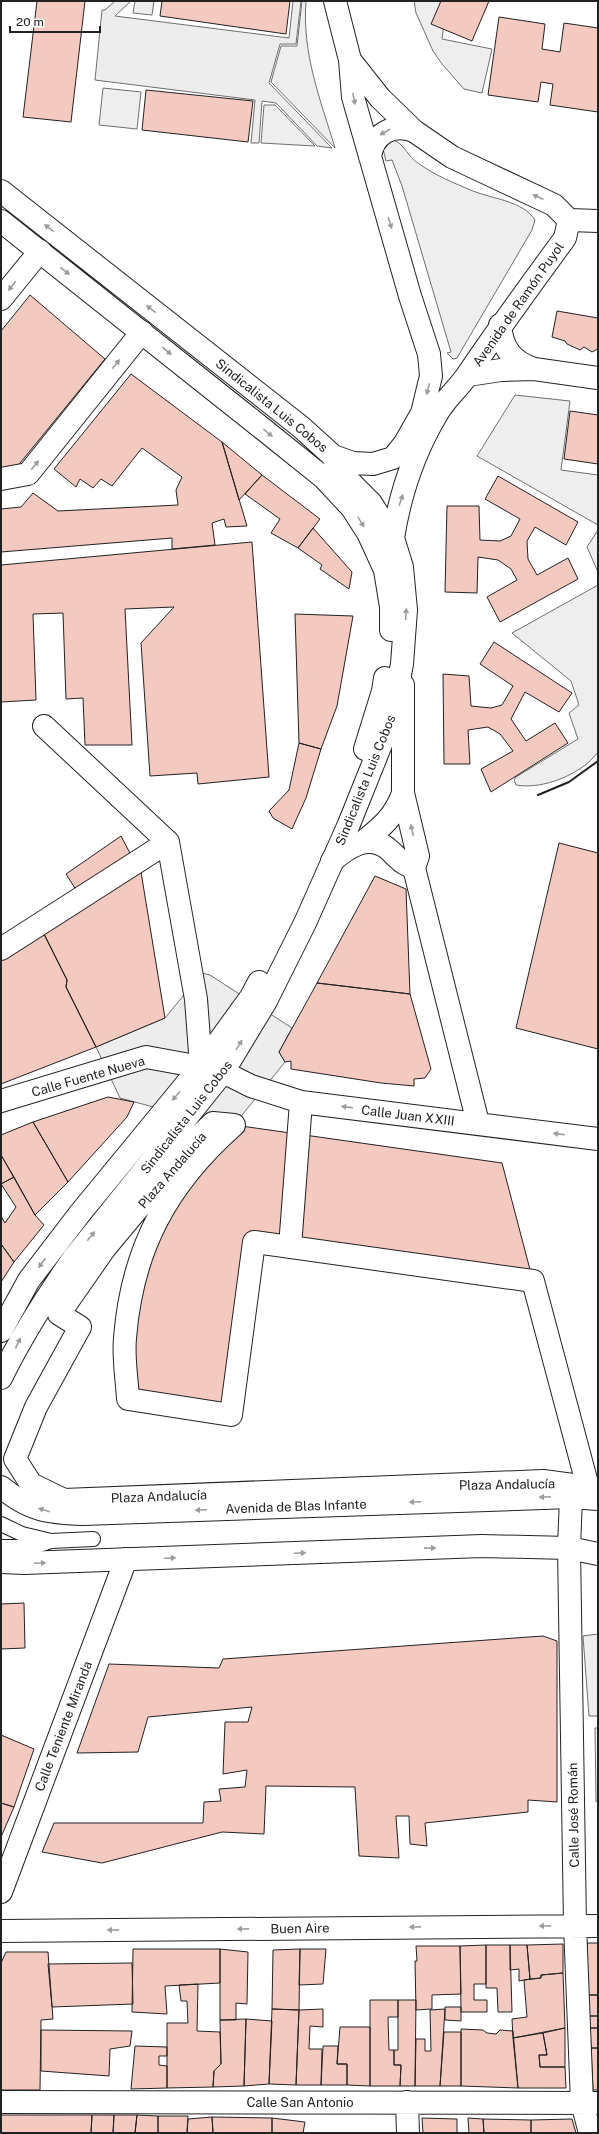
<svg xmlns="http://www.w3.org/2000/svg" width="599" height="2134" font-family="'Public Sans',sans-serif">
<rect width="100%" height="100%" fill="#fff"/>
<!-- green -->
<path fill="#eee" stroke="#6f6f6f" d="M 302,1 L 306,1 C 302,54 320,98 335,148 L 271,82 L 281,46 L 297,46 Z
M 414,1 L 447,1 L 442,39 L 492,49 L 482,93 L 464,89 L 442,64 L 433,51 L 416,13 Z
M 103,88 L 141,92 L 137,129 L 99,125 Z
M 264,105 L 275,105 L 315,146 L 261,143 Z
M 394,140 C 405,145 408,157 418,163 C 434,175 454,183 473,191 C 493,199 523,201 535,220 L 532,230 L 457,358 L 453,359 L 447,353 L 451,352 L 402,186 L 392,160 L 386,161 L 382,145 Z
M 515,395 L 570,401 L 561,470 L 598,475 L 598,525 L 477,456 Z
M 598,530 L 598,572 L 587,547 Z
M 598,585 L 598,752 C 582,774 543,790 516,785 L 514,780 L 516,777 L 578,739 L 569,713 L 579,705 L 571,681 L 512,633 Z
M 598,1634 L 598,1716 L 589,1716 L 583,1636 Z
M 595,1728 L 598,1728 L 598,1801 L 596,1802 Z"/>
<!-- parking -->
<path fill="#ededed" stroke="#6f6f6f" d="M 115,1 L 131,1 L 115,16 L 289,38 L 293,1 L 301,1 L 296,44 L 280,44 L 269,83 L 332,148 L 317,146 L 276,103 L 262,101 L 259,143 L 251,143 L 255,100 L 95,80 L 102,10 L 105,10 Z
M 135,1 L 154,1 L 152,15 L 133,13 Z
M 202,973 L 210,975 L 292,1028 L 279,1052 L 285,1062 L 234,1125 L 213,1123 L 120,1098 L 96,1047 L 165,1018 Z"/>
<!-- building -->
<path fill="#f3c9c0" stroke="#222" d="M 37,1 L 85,1 L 71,122 L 23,117 Z
M 162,1 L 290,1 L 286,34 L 160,16 Z
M 441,1 L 489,1 L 472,41 L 431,24 Z
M 499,17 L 545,24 L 542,49 L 560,52 L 564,23 L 598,28 L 598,112 L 550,105 L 553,84 L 541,82 L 538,102 L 488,95 Z
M 146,90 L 253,101 L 248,142 L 142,130 Z
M 30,295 L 105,359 L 16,468 L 1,468 L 1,331 Z
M 557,311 L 598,318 L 598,349 L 592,352 L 584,347 L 580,350 L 567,344 L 565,341 L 552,337 Z
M 131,374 L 222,442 L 247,526 L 226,527 L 224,519 L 212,523 L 215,545 L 172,549 L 172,538 L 1,552 L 1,509 L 21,507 L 33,493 L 58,511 L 178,505 L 176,490 L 182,477 L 142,448 L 112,486 L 101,479 L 93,488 L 80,479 L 76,487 L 54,469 Z
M 570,411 L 598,415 L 598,464 L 564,459 Z
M 222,442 L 262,475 L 239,500 Z
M 262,475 L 320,519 L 298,548 L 271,533 L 280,519 L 245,494 Z
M 498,476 L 578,522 L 566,545 L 535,527 L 527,541 L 528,559 L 537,575 L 568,558 L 578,579 L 500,622 L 487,597 L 517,580 L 511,569 L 498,560 L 478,557 L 477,593 L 445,592 L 447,506 L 479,506 L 480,540 L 500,541 L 511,536 L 520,519 L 485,499 Z
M 313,528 L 352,572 L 349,589 L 320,569 L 322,565 L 298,548 Z
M 252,542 L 269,777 L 198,784 L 197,773 L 150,776 L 141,643 L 174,607 L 125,609 L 132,745 L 85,745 L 83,698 L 66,699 L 63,613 L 33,614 L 36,700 L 1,702 L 1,565 Z
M 295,614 L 353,616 L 337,706 L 321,749 L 299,743 Z
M 494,642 L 572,693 L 559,712 L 525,692 L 511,719 L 526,741 L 555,723 L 568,743 L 491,792 L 481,769 L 513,751 L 500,734 L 488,727 L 468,730 L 470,764 L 444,764 L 443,674 L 469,676 L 471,706 L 491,708 L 502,705 L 513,686 L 480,664 Z
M 299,743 L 321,749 L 306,798 L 292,829 L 273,818 L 269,811 L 289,790 Z
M 121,836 L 132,857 L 78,893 L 66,874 Z
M 559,843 L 598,853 L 598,1049 L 516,1028 Z
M 141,872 L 165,1018 L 96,1047 L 66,987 L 67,980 L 42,930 L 95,896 Z
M 375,876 L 406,889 L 410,994 L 317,983 Z
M 42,930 L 67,980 L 66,987 L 96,1047 L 1,1084 L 1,956 Z
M 317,983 L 410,994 L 431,1069 L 425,1078 L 414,1079 L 414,1086 L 381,1083 L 291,1069 L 291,1061 L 285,1062 L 279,1052 Z
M 108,1097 L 134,1102 L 127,1117 L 68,1182 L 33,1122 Z
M 33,1122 L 68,1182 L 35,1215 L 1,1155 L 1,1135 Z
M 234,1125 L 502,1163 L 533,1281 L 254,1242 L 231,1415 L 128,1399 L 133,1281 L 210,1146 Z
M 1,1155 L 14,1177 L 1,1184 Z
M 14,1177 L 35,1215 L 44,1225 L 14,1262 L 1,1244 L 1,1216 L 5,1223 L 16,1207 L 1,1184 Z
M 1,1244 L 14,1262 L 1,1282 Z
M 24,1603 L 25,1648 L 1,1649 L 1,1604 Z
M 543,1636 L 557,1641 L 557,1802 L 528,1800 L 528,1812 L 425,1823 L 427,1846 L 410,1844 L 409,1816 L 396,1816 L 399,1858 L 359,1856 L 355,1787 L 266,1786 L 264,1834 L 222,1832 L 102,1863 L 42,1852 L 54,1823 L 203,1823 L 204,1802 L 221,1801 L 219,1789 L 245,1787 L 247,1770 L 223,1774 L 225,1722 L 248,1722 L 252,1707 L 148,1717 L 138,1752 L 77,1753 L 109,1664 L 219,1668 L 223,1659 Z
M 1,1735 L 34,1749 L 14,1807 L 1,1803 Z
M 1,1803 L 14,1807 L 1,1837 Z
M 587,1943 L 598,1943 L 598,1995 L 588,1995 Z
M 563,1944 L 563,1973 L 541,1975 L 541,1978 L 530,1979 L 527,1945 Z
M 486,1945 L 510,1945 L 512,2012 L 498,2012 L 497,1988 L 486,1988 Z
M 486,1945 L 486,1984 L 474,1984 L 474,2000 L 487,2000 L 487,2012 L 461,2012 L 460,1946 Z
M 510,1945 L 527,1945 L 530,1979 L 519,1981 L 519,1969 L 510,1970 Z
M 416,1946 L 460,1946 L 461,1994 L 432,1995 L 432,2009 L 416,2010 L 415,1961 L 417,1961 Z
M 133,1949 L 220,1949 L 220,1983 L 165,1986 L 167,2014 L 132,2012 Z
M 220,1949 L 248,1952 L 247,2004 L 236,2003 L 236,2020 L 220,2020 Z
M 300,1949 L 299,2010 L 272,2009 L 273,1950 Z
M 300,1949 L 326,1949 L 323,1984 L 299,1985 Z
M 6,1952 L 48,1952 L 53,2019 L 41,2020 L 40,2090 L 1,2090 L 1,1963 Z
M 132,1963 L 133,2004 L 52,2007 L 48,1964 Z
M 563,1973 L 565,2028 L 513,2038 L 512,2019 L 527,2017 L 524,1980 L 541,1978 L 541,1975 Z
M 198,1984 L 197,2031 L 220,2032 L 221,2064 L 214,2071 L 213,2087 L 167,2088 L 167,2023 L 188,2023 L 187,2001 L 181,2001 L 179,1985 Z
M 588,1995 L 598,1995 L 598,2016 L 589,2016 Z
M 370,2000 L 398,2000 L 398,2017 L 388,2017 L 389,2050 L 394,2050 L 394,2065 L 401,2065 L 400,2086 L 370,2086 Z
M 398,2000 L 416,2000 L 415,2086 L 400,2086 L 401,2065 L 394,2065 L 394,2050 L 398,2050 Z
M 445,2007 L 461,2007 L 461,2021 L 445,2020 Z
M 272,2009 L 299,2010 L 296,2085 L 269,2084 Z
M 323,2009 L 323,2027 L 310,2026 L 309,2049 L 322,2049 L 321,2085 L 296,2085 L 299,2010 Z
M 445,2009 L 440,2086 L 415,2086 L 416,2039 L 425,2039 L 425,2051 L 431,2051 L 430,2010 Z
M 589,2016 L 598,2016 L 598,2028 L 590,2028 Z
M 246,2019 L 272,2021 L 269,2084 L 244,2086 Z
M 246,2019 L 244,2086 L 213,2087 L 214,2071 L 221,2064 L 220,2020 Z
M 340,2027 L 370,2027 L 370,2086 L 347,2085 L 347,2064 L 337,2064 Z
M 565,2028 L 565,2067 L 540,2067 L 539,2055 L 547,2055 L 543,2033 Z
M 590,2028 L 598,2028 L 598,2048 L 591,2048 Z
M 461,2029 L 483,2030 L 487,2033 L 496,2034 L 500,2030 L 513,2031 L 518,2088 L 461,2086 Z
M 41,2030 L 132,2031 L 130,2046 L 110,2049 L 109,2076 L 41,2071 Z
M 444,2032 L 461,2032 L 461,2086 L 440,2086 Z
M 543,2033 L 547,2055 L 539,2055 L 540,2067 L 565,2067 L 566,2088 L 518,2088 L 513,2038 Z
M 135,2046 L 167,2047 L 167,2056 L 159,2056 L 159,2065 L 167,2066 L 167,2088 L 131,2089 Z
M 323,2046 L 338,2046 L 337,2064 L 347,2064 L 347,2085 L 321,2085 Z
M 591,2048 L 598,2048 L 598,2090 L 593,2090 Z
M 1,2115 L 92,2115 L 91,2133 L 1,2133 Z
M 92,2115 L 114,2115 L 113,2133 L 91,2133 Z
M 114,2115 L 137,2115 L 135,2133 L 113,2133 Z
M 137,2115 L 158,2116 L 158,2133 L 135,2133 Z
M 158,2116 L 188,2116 L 187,2133 L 158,2133 Z
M 212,2117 L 272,2118 L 272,2133 L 213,2133 Z
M 212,2117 L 213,2133 L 187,2133 L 188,2119 Z
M 272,2118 L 305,2122 L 303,2133 L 272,2133 Z
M 422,2118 L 457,2119 L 457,2133 L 423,2133 Z
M 468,2118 L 483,2119 L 484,2133 L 469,2133 Z
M 483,2119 L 531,2120 L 531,2133 L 484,2133 Z
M 572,2119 L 576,2133 L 531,2133 L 531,2120 Z"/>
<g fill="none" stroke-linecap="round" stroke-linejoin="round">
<defs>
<path id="lane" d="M 1,1524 L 22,1534 L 51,1541
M 1,1547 L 34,1547 L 51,1541 L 93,1539"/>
<path id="street" d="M 569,220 L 598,221
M 1,299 L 40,251
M 500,325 C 502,348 512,362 534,369
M 468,375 L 501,370 L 534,369 L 598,378
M 1,479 L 28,474 L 142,332
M 403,685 L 403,793 L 418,856 L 414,868 L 478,1123
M 44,726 L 168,842 L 196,999 L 201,1066
M 363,842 C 382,827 395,816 403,793
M 332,861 C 348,847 368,834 387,848 C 392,852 396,857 401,861 C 404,864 410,866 414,868
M 1,949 L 168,842
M 223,1072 L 251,1086 L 301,1102 L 598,1139
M 213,1123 L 234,1125 C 167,1184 132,1249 125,1338 C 123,1358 127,1379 128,1399 L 231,1415 L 254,1242 L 533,1281 L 588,1487 L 543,1481 L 64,1500 L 31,1484 L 15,1459 L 36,1407 L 80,1327 L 59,1314 L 105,1248 L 195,1140 Z
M 290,1247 L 301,1102
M 571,1497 L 569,1548 L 575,1925 L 582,2103 L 590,2133
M 1,1892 L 126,1559
M 1,1931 L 598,1926
M 1,2102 L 596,2103
M 407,2102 L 408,2133"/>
<path id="secondary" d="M 350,60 L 380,98 L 414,131 L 452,157 L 554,205 L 569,220 L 565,238 C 532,283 499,328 468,374 C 459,388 446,398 438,412 C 415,450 400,494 393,538
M 370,157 C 373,134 392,123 414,131
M 1,191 L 301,427 L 333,456 L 340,472 L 371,503 L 393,538 L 402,567 L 406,610 L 402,664 L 392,717 L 349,824 L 305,923 L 266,1001 L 223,1072 L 73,1259 C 45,1299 22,1335 1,1378
M 1,221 L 263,429 L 324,478 L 352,508 L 368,533 L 385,570 L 391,607 L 391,630
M 333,456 L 353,463 L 373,464 L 393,458 L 405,443 L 422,413 L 431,376 L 429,354 L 410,296 L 353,97 L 350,60 L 335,1
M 365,749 L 383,691 L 385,678
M 1,1101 L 146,1057 L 212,1069
M 1,1331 L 29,1280 L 81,1212 L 201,1066 L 251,997 L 259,982
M 1,1487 C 29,1510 47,1513 83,1514 L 571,1497 L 598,1499
M 1,1562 L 24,1563 L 482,1546 L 569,1548 L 598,1554"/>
</defs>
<!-- lane casing -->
<use href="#lane" stroke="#222" stroke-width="16"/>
<!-- street casing -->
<use href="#street" stroke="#222" stroke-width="24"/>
<!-- secondary casing -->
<use href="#secondary" stroke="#222" stroke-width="24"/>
<!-- lane -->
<use href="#lane" stroke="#fff" stroke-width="14"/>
<!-- street -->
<use href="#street" stroke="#fff" stroke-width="22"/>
<!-- secondary -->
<use href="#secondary" stroke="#fff" stroke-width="22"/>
<!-- wall -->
<path stroke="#222" stroke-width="2" d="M 538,795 L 569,782 L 598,761"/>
</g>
<!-- one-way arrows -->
<defs><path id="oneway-solid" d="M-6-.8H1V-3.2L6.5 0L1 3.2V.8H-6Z"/></defs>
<g fill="#9c9c9c">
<use href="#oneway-solid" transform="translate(354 99) rotate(78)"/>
<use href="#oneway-solid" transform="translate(385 132) rotate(150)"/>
<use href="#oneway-solid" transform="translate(538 197) rotate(-155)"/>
<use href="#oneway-solid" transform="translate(390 223) rotate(73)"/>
<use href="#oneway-solid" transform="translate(49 228) rotate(-142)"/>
<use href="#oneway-solid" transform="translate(65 271) rotate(38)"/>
<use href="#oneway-solid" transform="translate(12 286) rotate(129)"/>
<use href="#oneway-solid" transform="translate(151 309) rotate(-142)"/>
<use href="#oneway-solid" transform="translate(167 351) rotate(39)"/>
<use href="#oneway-solid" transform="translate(116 364) rotate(-51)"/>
<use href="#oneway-solid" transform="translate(428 389) rotate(104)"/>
<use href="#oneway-solid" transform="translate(268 433) rotate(39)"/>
<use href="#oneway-solid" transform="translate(35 465) rotate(-51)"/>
<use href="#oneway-solid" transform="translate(401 500) rotate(-71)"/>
<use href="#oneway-solid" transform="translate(361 522) rotate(58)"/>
<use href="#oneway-solid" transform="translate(406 614) rotate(-87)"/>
<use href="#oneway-solid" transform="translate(412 830) rotate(-103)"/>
<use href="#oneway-solid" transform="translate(239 1045) rotate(-59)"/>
<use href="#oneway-solid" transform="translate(176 1096) rotate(130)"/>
<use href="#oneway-solid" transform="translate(347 1107) rotate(-173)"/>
<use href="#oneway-solid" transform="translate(559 1134) rotate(-173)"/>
<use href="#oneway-solid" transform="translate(91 1236) rotate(-51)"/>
<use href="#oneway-solid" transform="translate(42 1263) rotate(127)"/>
<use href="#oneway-solid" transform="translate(18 1343) rotate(-64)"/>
<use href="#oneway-solid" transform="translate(545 1497) rotate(178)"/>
<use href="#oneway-solid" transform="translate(415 1502) rotate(178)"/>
<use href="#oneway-solid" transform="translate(44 1510) rotate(-162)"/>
<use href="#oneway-solid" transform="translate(201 1510) rotate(178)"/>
<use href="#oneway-solid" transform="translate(430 1548) rotate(-1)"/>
<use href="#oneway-solid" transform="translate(300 1553) rotate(-2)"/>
<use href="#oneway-solid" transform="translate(170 1558) rotate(-2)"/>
<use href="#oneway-solid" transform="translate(40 1563) rotate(-2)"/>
<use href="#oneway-solid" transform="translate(545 1926) rotate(179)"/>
<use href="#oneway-solid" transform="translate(415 1927) rotate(179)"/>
<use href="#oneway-solid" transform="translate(243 1929) rotate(179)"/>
<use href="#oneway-solid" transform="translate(113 1930) rotate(179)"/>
</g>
<g text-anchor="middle" stroke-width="3" stroke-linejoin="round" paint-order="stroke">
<!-- street labels -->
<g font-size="13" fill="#222" stroke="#fff">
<text transform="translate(518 304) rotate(-55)" y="5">Avenida de Ramón Puyol</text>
<text transform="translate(272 405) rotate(39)" y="5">Sindicalista Luis Cobos</text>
<text transform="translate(365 780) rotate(-68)" y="5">Sindicalista Luis Cobos</text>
<text transform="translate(88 1076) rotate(-16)" y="5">Calle Fuente Nueva</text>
<text transform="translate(408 1115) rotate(7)" y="5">Calle Juan XXIII</text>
<text transform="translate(186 1117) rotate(-52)" y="5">Sindicalista Luis Cobos</text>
<text transform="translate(172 1170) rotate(-49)" y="5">Plaza Andalucía</text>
<text transform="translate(507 1484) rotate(-1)" y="5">Plaza Andalucía</text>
<text transform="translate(159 1496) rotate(-2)" y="5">Plaza Andalucía</text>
<text transform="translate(296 1506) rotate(-2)" y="5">Avenida de Blas Infante</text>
<text transform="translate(63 1726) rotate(-69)" y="5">Calle Teniente Miranda</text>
<text transform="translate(573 1815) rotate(-91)" y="5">Calle José Román</text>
<text transform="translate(300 1928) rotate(-1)" y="5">Buen Aire</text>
<text x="300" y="2107">Calle San Antonio</text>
</g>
</g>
<!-- border -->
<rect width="599" height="2134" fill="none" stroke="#222222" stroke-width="4"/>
<!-- scale -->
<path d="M10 26v6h90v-6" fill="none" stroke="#222222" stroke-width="2"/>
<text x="16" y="26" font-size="12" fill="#222222" stroke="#ffffff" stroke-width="3" paint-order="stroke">20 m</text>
</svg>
